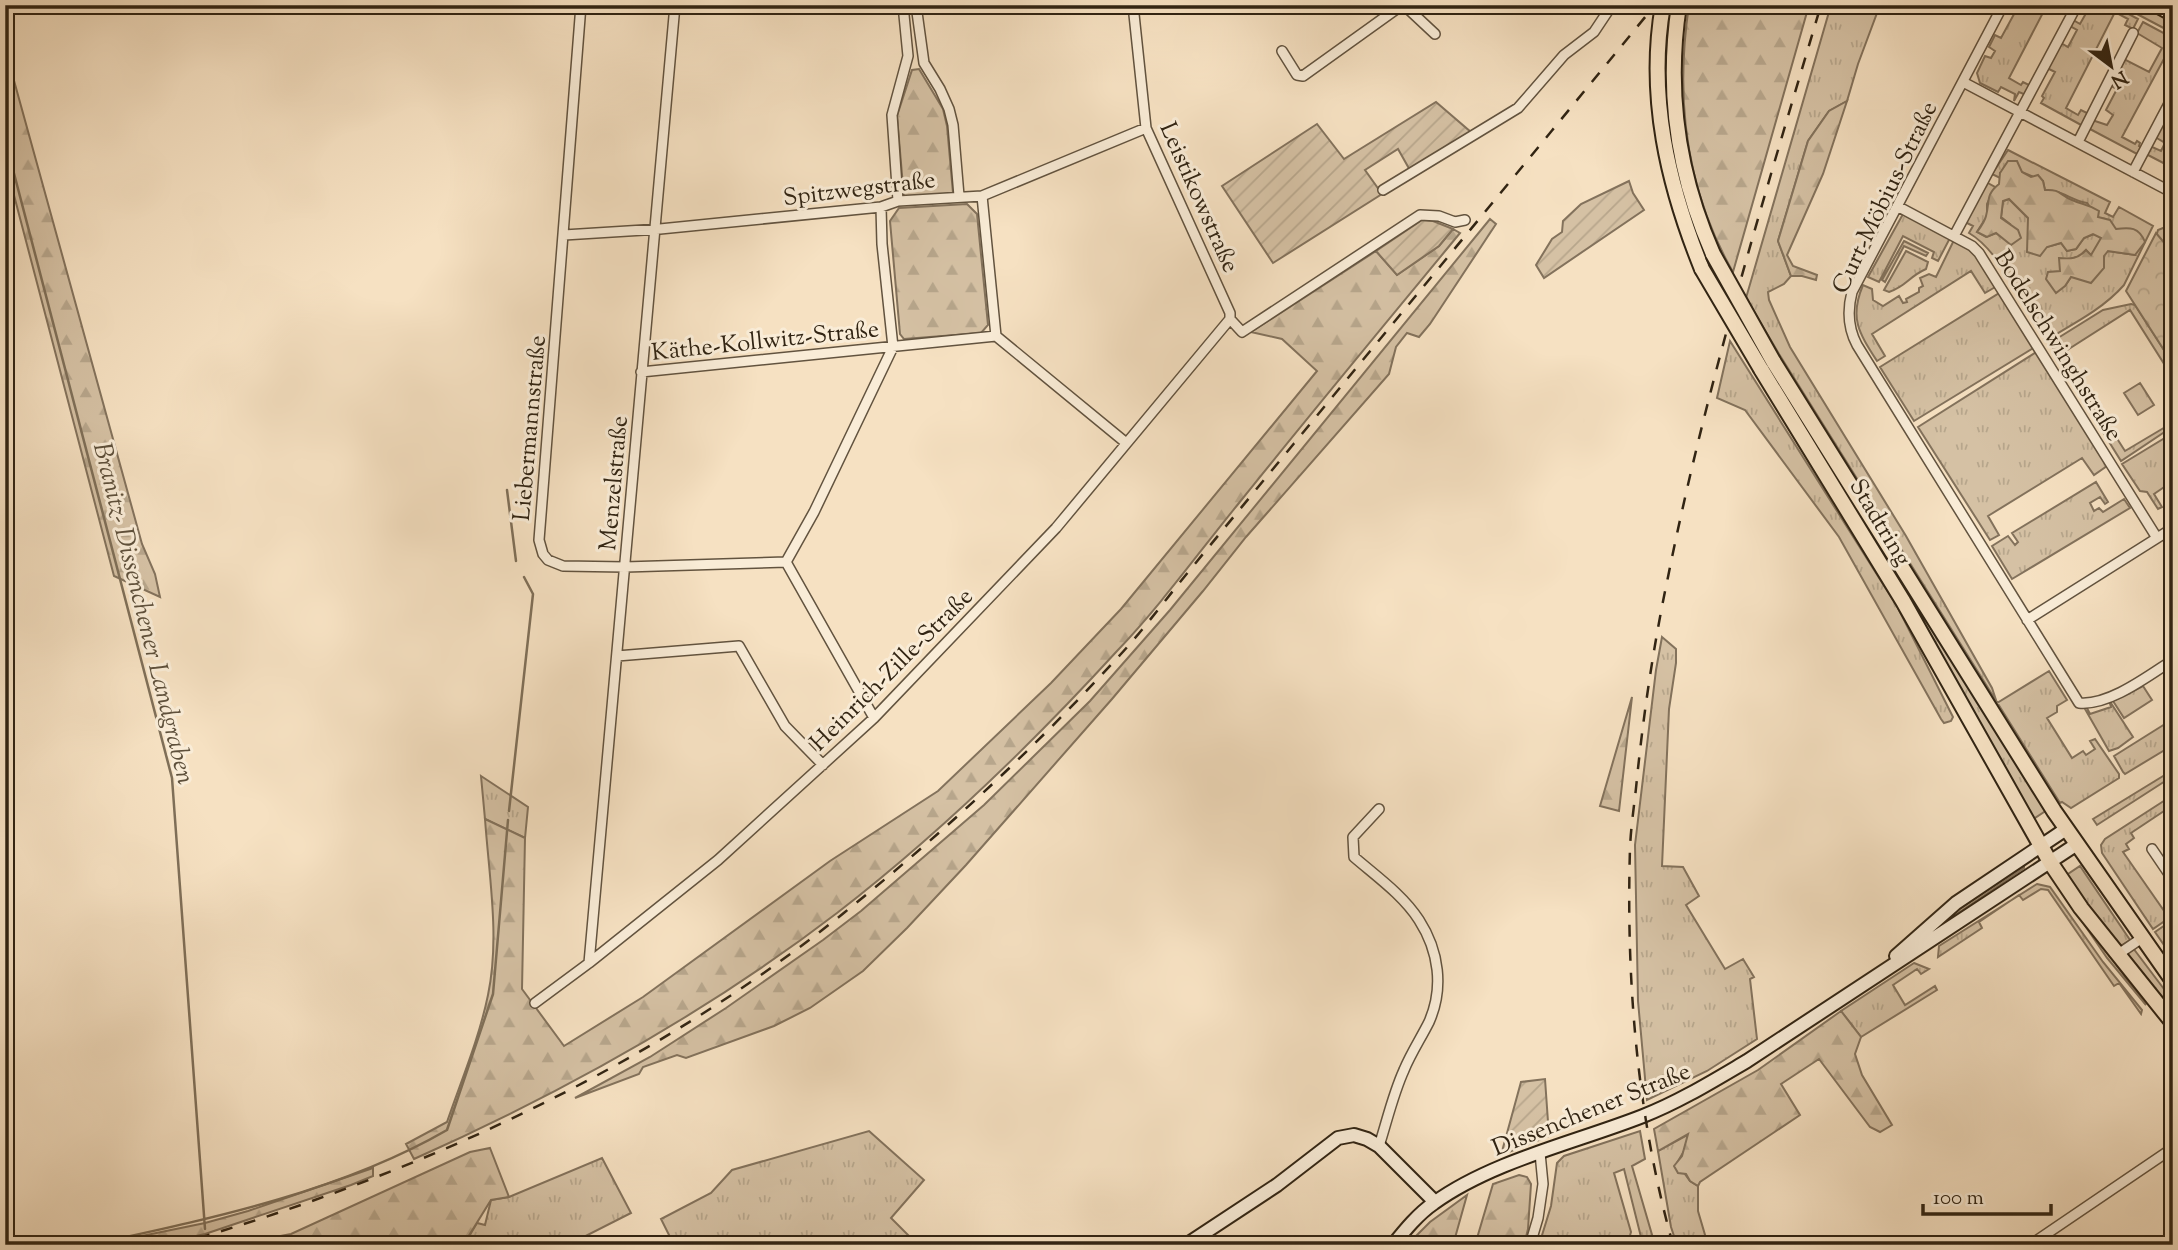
<svg xmlns="http://www.w3.org/2000/svg" width="2178" height="1250" font-family="'Sorts Mill Goudy',serif">
<defs>
<pattern id="grass-tufts" width="24" height="20" patternUnits="userSpaceOnUse" patternTransform="scale(1.75)"><rect width="24" height="20" fill="#d5c1a4"/><path d="M3 7l-1-3M5 7V3M7 7l1-3M15 17l-1-3M17 17v-4M19 17l1-3" fill="none" stroke="#b7a68c"/></pattern>
<pattern id="forest-firs" width="22" height="20" patternUnits="userSpaceOnUse" patternTransform="scale(1.75)"><rect width="22" height="20" fill="#d5c1a4"/><path d="M5 1l3.5 6h-7zM16 11l3.5 6h-7z" fill="#b7a68c"/></pattern>
<pattern id="park-crowns" width="20" height="18" patternUnits="userSpaceOnUse" patternTransform="scale(1.75)"><rect width="20" height="18" fill="#d5c1a4"/><path d="M2 6a3 3 0 1 1 6 0M12 15a3 3 0 1 1 6 0" fill="none" stroke="#b7a68c"/></pattern>
<pattern id="garden-furrows" width="10" height="10" patternUnits="userSpaceOnUse" patternTransform="scale(1.75)"><rect width="10" height="10" fill="#d5c1a4"/><path d="M-1 1l2-2M0 10L10 0M9 11l2-2" fill="none" stroke="#b7a68c"/></pattern>
</defs>
<rect width="100%" height="100%" fill="#f6e1c2"/>
<filter id="stains"><feTurbulence type="fractalNoise" baseFrequency=".00286" numOctaves="4"/><feColorMatrix values="0 0 0 0 .2 0 0 0 0 .09 0 0 0 0 .02 0 0 0 .5 -.17"/></filter>
<radialGradient id="worn" r=".72"><stop offset=".6" stop-color="#630" stop-opacity="0"/><stop offset="1" stop-color="#630" stop-opacity=".3"/></radialGradient>
<!-- grass -->
<path fill="url(#grass-tufts)" stroke="#83725c" stroke-width="2" d="M 1669,5 L 1674,5 C 1658,109 1677,199 1725,292 L 1724,298 L 1692,231 L 1669,141 L 1664,92 L 1664,50 Z
M 1831,5 L 1880,5 L 1858,64 L 1847,101 L 1829,111 L 1808,141 L 1778,241 L 1791,276 L 1784,284 L 1768,292 L 1769,300 L 1790,347 L 1906,536 L 1992,688 L 1997,703 L 2049,671 L 2067,700 L 2057,706 L 2057,712 L 2047,718 L 2072,758 L 2083,751 L 2086,755 L 2095,749 L 2090,741 L 2095,739 L 2119,774 L 2119,778 L 2071,808 L 2062,802 L 2060,803 L 1779,354 L 1746,298 Z
M 2019,5 L 2047,5 L 2009,78 L 2021,85 L 2023,82 L 2031,86 L 2026,95 L 2019,92 L 2014,101 L 2015,94 L 2001,87 L 1998,92 L 1980,83 L 1977,73 L 1985,56 L 1991,58 L 1995,51 L 1989,47 L 1995,35 L 2001,38 Z
M 2085,5 L 2112,5 L 2138,19 L 2133,29 L 2125,25 L 2128,19 L 2115,12 L 2066,108 L 2078,115 L 2081,110 L 2089,114 L 2083,126 L 2041,103 L 2044,98 L 2042,96 L 2055,72 L 2047,68 L 2061,43 L 2068,47 L 2077,30 L 2070,26 L 2073,20 L 2080,24 L 2089,8 Z
M 2120,5 L 2144,5 L 2173,21 L 2173,33 Z
M 2143,22 L 2173,38 L 2173,42 L 2122,137 L 2135,144 L 2137,141 L 2140,143 L 2139,146 L 2142,148 L 2137,154 L 2088,128 L 2092,120 L 2107,125 L 2113,115 L 2106,110 L 2117,89 L 2111,86 L 2124,59 L 2149,72 L 2162,48 L 2137,33 Z
M 2169,112 L 2173,115 L 2173,168 L 2146,154 L 2150,146 L 2161,151 L 2165,143 L 2155,137 Z
M 2008,150 L 2110,202 L 2105,213 L 2113,217 L 2119,207 L 2153,226 L 2124,285 C 2103,309 2073,324 2046,340 C 2027,309 2000,251 1969,233 L 1973,226 L 1965,222 L 1986,182 L 1995,187 L 1987,204 L 1987,216 L 1977,232 L 1986,237 L 1996,233 L 2003,238 L 2010,224 L 2001,217 L 2003,201 L 2009,199 L 2028,218 L 2029,234 L 2047,247 L 2061,243 L 2067,251 L 2076,249 L 2084,238 L 2094,234 L 2102,238 L 2091,256 L 2086,250 L 2080,256 L 2070,259 L 2065,286 L 2071,277 L 2108,251 L 2135,255 L 2116,229 L 2098,217 L 2087,203 C 2070,200 2061,189 2045,191 L 2043,181 L 2022,172 L 2000,173 L 2000,178 L 1992,174 Z
M 1903,214 L 1950,238 L 1938,261 L 1932,258 L 1934,252 L 1903,236 L 1879,282 L 1868,277 Z
M 1954,240 C 1975,250 1985,266 1997,286 L 1985,293 L 1971,271 L 1872,334 L 1885,356 L 1877,361 C 1859,333 1849,318 1863,285 L 1872,289 L 1873,300 L 1883,306 L 1899,296 L 1903,303 L 1907,302 L 1906,299 L 1919,292 L 1919,288 L 1923,286 L 1920,278 L 1929,274 L 1936,277 Z
M 1904,241 L 1928,253 L 1926,256 L 1904,246 L 1885,282 L 1882,280 Z
M 1906,251 L 1928,262 L 1926,269 C 1908,277 1907,286 1889,292 L 1884,290 Z
M 2001,292 L 2035,347 L 1914,421 L 1880,367 Z
M 2131,304 L 2135,305 L 2173,364 L 2173,378 L 2130,310 L 2061,354 L 2097,413 L 2095,418 L 2050,343 L 2103,310 Z
M 1730,341 L 1898,608 L 1953,717 L 1951,721 L 1944,723 L 1941,719 L 1839,537 L 1745,410 L 1717,398 Z
M 2038,351 L 2107,466 L 2094,475 L 2082,458 L 1988,516 L 1999,535 L 1990,540 L 1918,427 Z
M 2140,383 L 2154,405 L 2138,415 L 2124,393 Z
M 1796,411 L 2047,810 L 2032,820 L 1794,413 Z
M 2107,423 L 2125,451 L 2167,426 L 2169,429 L 2121,461 L 2101,429 Z
M 2173,433 L 2173,481 L 2154,494 L 2162,507 L 2158,509 L 2147,492 L 2140,491 L 2122,464 Z
M 2096,482 L 2108,502 L 2105,504 L 2100,497 L 2090,503 L 2094,511 L 2099,508 L 2103,512 L 2124,499 L 2130,508 L 2012,579 L 1992,546 L 2008,536 L 2015,545 L 2018,542 L 2012,533 Z
M 1662,637 L 1676,649 L 1676,663 L 1669,709 L 1662,866 L 1683,867 L 1699,896 L 1686,905 L 1725,969 L 1743,959 L 1754,977 L 1750,979 L 1757,1039 L 1707,1071 L 1647,1100 L 1638,1001 L 1635,845 L 1656,670 Z
M 2143,686 L 2152,700 L 2124,718 L 2113,701 Z
M 2109,700 L 2133,737 L 2118,748 L 2109,751 L 2085,709 L 2087,708 L 2090,714 L 2111,707 Z
M 2173,719 L 2173,745 L 2125,774 L 2123,772 L 2114,756 Z
M 2173,770 L 2173,776 L 2097,825 L 2093,819 Z
M 481,776 L 528,807 L 525,838 L 485,819 Z
M 2173,795 L 2173,805 L 2131,833 L 2134,838 L 2126,844 L 2129,849 L 2123,852 L 2169,918 L 2153,929 L 2102,853 L 2101,845 L 2105,839 Z
M 2024,865 L 2024,868 L 1929,933 L 1961,906 Z
M 2080,866 L 2130,940 L 2119,947 L 2065,876 Z
M 2056,883 L 2146,1005 L 2107,958 Z
M 2037,884 L 2050,887 L 2103,962 L 2142,1010 L 2141,1014 L 2119,983 L 2114,986 L 2048,890 L 2041,889 L 2023,900 L 2019,895 L 1979,922 L 1982,928 L 1938,957 L 1939,946 Z
M 2171,921 L 2173,926 L 2173,958 L 2155,932 Z
M 2133,948 L 2173,1001 L 2173,1015 L 2127,956 L 2126,952 Z
M 1914,963 L 1929,969 L 1921,974 L 1917,969 L 1893,985 L 1905,1005 L 1935,986 L 1937,990 L 1861,1037 L 1841,1011 Z
M 869,1131 L 924,1180 L 891,1218 L 918,1245 L 674,1245 L 661,1219 L 711,1193 L 732,1170 Z
M 1640,1131 L 1645,1159 L 1632,1166 L 1655,1245 L 1643,1245 L 1624,1169 L 1614,1173 L 1631,1232 L 1629,1239 L 1622,1245 L 1539,1245 L 1551,1206 L 1557,1163 L 1564,1156 Z
M 1689,1134 L 1684,1151 L 1677,1163 L 1690,1181 L 1698,1186 L 1698,1211 L 1708,1245 L 1677,1245 L 1671,1227 L 1658,1151 Z
M 602,1158 L 631,1213 L 568,1245 L 466,1245 L 465,1243 L 477,1223 L 485,1225 L 491,1200 L 509,1197 Z"/>
<!-- forest -->
<path fill="url(#forest-firs)" stroke="#83725c" stroke-width="2" d="M 1689,5 L 1809,5 L 1733,272 C 1686,190 1675,98 1689,5 Z
M 5,48 L 142,544 L 155,574 L 160,597 L 114,576 L 5,161 Z
M 919,69 L 943,109 L 947,126 L 953,193 L 904,198 L 897,116 L 912,70 Z
M 1847,101 L 1823,174 L 1787,255 L 1793,266 L 1817,275 L 1816,280 L 1802,276 L 1791,276 L 1778,241 L 1808,141 L 1829,111 Z
M 2008,161 L 2017,161 L 2022,172 L 2031,177 L 2038,175 L 2043,181 L 2045,190 C 2061,189 2059,195 2072,200 C 2083,205 2088,204 2099,211 L 2098,217 L 2110,220 L 2116,229 C 2130,227 2139,227 2145,242 L 2135,255 L 2108,251 L 2104,256 L 2104,268 L 2091,283 L 2071,277 L 2065,286 L 2056,293 L 2046,279 L 2048,272 L 2060,271 L 2059,258 C 2071,259 2078,259 2086,250 L 2091,255 L 2101,238 L 2093,234 L 2084,238 L 2076,249 L 2067,251 L 2061,243 L 2047,247 L 2040,256 L 2027,252 L 2028,218 L 2009,199 L 2003,201 L 2001,218 L 2018,230 L 2021,238 L 2011,245 L 1996,233 L 1987,237 L 1977,232 C 1980,228 1985,221 1986,216 C 1990,202 1985,195 1999,184 L 2000,173 Z
M 967,204 L 977,214 L 988,325 L 981,333 L 904,339 L 900,334 L 890,221 L 899,208 Z
M 1490,219 L 1496,224 L 1430,324 L 1419,337 L 1407,333 L 1396,347 L 1389,374 L 1246,537 L 1203,591 L 1112,699 L 966,865 L 907,928 L 863,971 L 810,1008 L 774,1026 L 686,1058 L 677,1055 L 643,1067 L 639,1074 L 575,1098 L 650,1057 L 726,1008 L 823,940 L 861,911 L 984,805 L 1090,701 L 1170,610 Z
M 2168,226 L 2173,231 L 2173,257 L 2156,237 L 2158,230 Z
M 1453,229 L 1460,233 C 1386,323 1312,412 1239,503 C 1199,552 1161,605 1117,651 C 1031,745 938,835 837,913 C 708,1012 562,1093 414,1159 L 406,1144 L 447,1122 C 461,1081 479,1039 488,995 C 500,938 489,876 485,819 L 525,838 L 522,989 L 564,1046 L 643,997 L 830,861 L 938,791 L 1051,683 L 1121,609 L 1317,371 L 1282,339 L 1251,332 L 1376,251 L 1397,275 L 1439,246 Z
M 1632,697 L 1619,811 L 1600,806 Z
M 1841,1011 L 1861,1037 L 1855,1054 L 1862,1075 L 1892,1125 L 1880,1132 L 1870,1127 L 1819,1059 L 1781,1084 L 1800,1115 L 1700,1182 L 1698,1186 L 1690,1181 L 1686,1174 L 1678,1173 L 1674,1166 L 1682,1156 L 1688,1134 L 1658,1151 L 1654,1129 L 1758,1070 Z
M 490,1148 L 509,1197 L 491,1200 L 465,1242 L 466,1245 L 234,1245 L 291,1234 L 470,1152 Z
M 373,1168 L 373,1176 L 351,1185 L 205,1234 L 157,1245 L 98,1245 L 205,1223 L 248,1211 Z
M 1519,1175 L 1527,1177 L 1531,1184 L 1528,1229 L 1524,1245 L 1475,1245 L 1493,1184 Z
M 1467,1195 L 1453,1245 L 1407,1245 L 1430,1222 Z"/>
<!-- park -->
<path fill="url(#park-crowns)" stroke="#83725c" stroke-width="2" d="M 2156,233 L 2173,253 L 2173,364 L 2126,291 Z"/>
<!-- garden -->
<path fill="url(#garden-furrows)" stroke="#83725c" stroke-width="2" d="M 1436,102 L 1472,133 L 1411,172 L 1398,149 L 1365,170 L 1382,194 L 1273,263 L 1222,186 L 1317,124 L 1344,159 Z
M 1629,181 L 1633,193 L 1644,210 L 1544,278 L 1536,265 L 1552,239 L 1562,232 L 1563,221 L 1581,204 Z
M 1422,220 L 1433,221 L 1453,229 L 1439,246 L 1397,275 L 1376,251 Z
M 1545,1079 L 1549,1136 L 1501,1155 L 1521,1082 Z"/>
<g fill="none" stroke-linecap="round" stroke-linejoin="round">
<!-- stream -->
<path stroke="#7f6f58" stroke-width="2.5" d="M 5,139 L 172,778 L 205,1229
M 507,490 L 516,561
M 509,811 L 533,594 L 524,577
M 89,1245 C 209,1219 340,1192 447,1130 L 493,994 L 508,820"/>
<defs>
<path id="street" d="M 581,5 L 539,540 L 543,554 L 548,560 L 563,566 L 625,567 L 786,562
M 916,5 L 924,63 L 940,89 L 949,109 L 953,125 L 959,196
M 1133,5 L 1146,128 L 1230,313 L 1230,319
M 1404,5 L 1435,34
M 2003,5 L 1852,292 C 1847,311 1848,328 1857,345 L 2079,703 C 2109,706 2148,676 2173,660
M 581,8 L 605,5
M 1282,51 L 1297,75 L 1303,76 L 1402,5
M 1963,82 L 2173,193
M 2078,142 L 2133,33
M 2133,172 L 2173,96
M 1383,190 L 1518,108 L 1564,55 L 1594,32 L 1612,5
M 982,196 L 996,336 L 1125,442
M 898,201 L 892,115 L 908,56 L 903,5
M 1897,206 L 1972,246 L 1979,253 L 2157,538
M 564,235 L 660,229 L 881,207 L 898,201 L 982,196 L 1146,128
M 1954,236 L 2077,5
M 1230,319 L 1242,332 L 1420,215 L 1439,216 L 1455,222 L 1465,220
M 641,372 L 996,336
M 786,562 L 814,512 L 893,347 L 882,244 L 881,207
M 786,562 L 874,718
M 2027,620 L 2173,528
M 617,656 L 739,646 L 785,726 L 823,765
M 1379,809 L 1353,837 L 1354,857 C 1376,876 1403,895 1419,920 C 1439,951 1444,988 1429,1022 C 1421,1038 1411,1053 1404,1070 C 1393,1094 1387,1121 1379,1146
M 2152,849 L 2173,880
M 2117,955 L 2142,938
M 589,963 L 675,5
M 535,1003 L 589,963 L 718,860 L 874,718 L 1056,528 L 1230,319
M 1530,1245 L 1538,1218 L 1543,1184 L 1540,1153
M 2030,1245 L 2173,1148"/>
<path id="secondary" d="M 2155,5 L 2173,15
M 1896,956 L 1956,903 L 2066,829
M 1186,1245 L 1277,1185 L 1338,1138 L 1354,1135 L 1367,1139 L 1379,1146 L 1435,1202
M 1393,1245 C 1405,1230 1418,1214 1434,1203 C 1492,1161 1577,1142 1643,1116 C 1679,1102 1713,1081 1747,1061 L 2077,844"/>
<path id="primary" d="M 1663,5 C 1647,96 1668,185 1702,269
M 1679,5 C 1666,90 1678,175 1713,254
M 1773,361 L 2054,811 L 2173,981
M 1761,369 L 1903,601 L 2050,862 L 2081,908 L 2173,1023"/>
</defs>
<!-- street casing -->
<use href="#street" stroke="#62533f" stroke-width="12"/>
<!-- secondary casing -->
<use href="#secondary" stroke="#312413" stroke-width="16"/>
<!-- primary casing -->
<use href="#primary" stroke="#312413" stroke-width="18"/>
<!-- street -->
<use href="#street" stroke="#f9ecd7" stroke-width="9"/>
<!-- secondary -->
<use href="#secondary" stroke="#f9ecd7" stroke-width="12"/>
<!-- primary -->
<use href="#primary" stroke="#f6e1c2" stroke-width="14"/>
<!-- tram -->
<path stroke="#312413" stroke-width="2" d="M 2170,5 L 2173,7"/>
<!-- rail -->
<path stroke="#312413" stroke-width="2.5" stroke-dasharray="12 12" stroke-linecap="butt" d="M 175,1245 C 414,1176 650,1069 845,912 C 943,833 1035,748 1120,655 C 1144,629 1166,599 1189,571 C 1231,520 1273,469 1315,418 C 1428,281 1542,143 1655,5
M 1673,1245 C 1637,1116 1626,981 1630,848 C 1631,824 1635,801 1637,778 C 1644,710 1654,643 1668,577 C 1707,383 1765,194 1821,5"/>
<defs>
<path id="primary-bridge" d="M 1713,254 L 1773,361
M 1702,269 L 1761,369"/>
</defs>
<!-- primary-bridge casing -->
<use href="#primary-bridge" stroke="#312413" stroke-width="18" stroke-linecap="butt"/>
<!-- primary-bridge -->
<use href="#primary-bridge" stroke="#f6e1c2" stroke-width="14"/>
</g>
<g text-anchor="middle" stroke-width="6" stroke-linejoin="round" paint-order="stroke">
<!-- street labels -->
<g font-size="24" fill="#312413" stroke="#f9ecd7">
<text transform="translate(859 188) rotate(-7)" y="8">Spitzwegstraße</text>
<text transform="translate(1200 197) rotate(66)" y="8">Leistikowstraße</text>
<text transform="translate(1884 197) rotate(-64)" y="8">Curt-Möbius-Straße</text>
<text transform="translate(765 340) rotate(-6)" y="8">Käthe-Kollwitz-Straße</text>
<text transform="translate(2059 345) rotate(58)" y="8">Bodelschwinghstraße</text>
<text transform="translate(529 428) rotate(-85)" y="8">Liebermannstraße</text>
<text transform="translate(613 483) rotate(-85)" y="8">Menzelstraße</text>
<text transform="translate(1881 522) rotate(59)" y="8">Stadtring</text>
<text transform="translate(891 669) rotate(-45)" y="8">Heinrich-Zille-Straße</text>
<text transform="translate(1591 1109) rotate(-22)" y="8">Dissenchener Straße</text>
</g>
<!-- water labels -->
<g font-size="26" font-style="italic" fill="#5e503b" stroke="#f9ecd7">
<text transform="translate(145 613) rotate(76)" y="9">Branitz- Dissenchener Landgraben</text>
</g>
</g>
<!-- margin -->
<rect width="2178" height="1250" fill="none" stroke="#f6e1c2" stroke-width="28"/>
<rect x="7" y="7" width="2164" height="1236" fill="none" stroke="#312413" stroke-width="3.5"/>
<rect x="14" y="14" width="2150" height="1222" fill="none" stroke="#312413" stroke-width="2"/>
<!-- north arrow -->
<g transform="translate(2111 66) rotate(148)" stroke="#f9ecd7" stroke-width="5" paint-order="stroke">
<path d="M0-5L12 26L0 18L-12 26Z" fill="#312413"/>
<text y="-10" font-size="19" font-weight="bold" text-anchor="middle" fill="#312413">N</text>
</g>
<!-- scale -->
<path d="M1923 1204v10h128v-10" fill="none" stroke="#312413" stroke-width="3.5"/>
<text x="1933" y="1204" font-size="21" fill="#312413" stroke="#f9ecd7" stroke-width="5" paint-order="stroke">100 m</text>
<rect width="100%" height="100%" filter="url(#stains)"/>
<rect width="100%" height="100%" fill="url(#worn)"/>
</svg>
